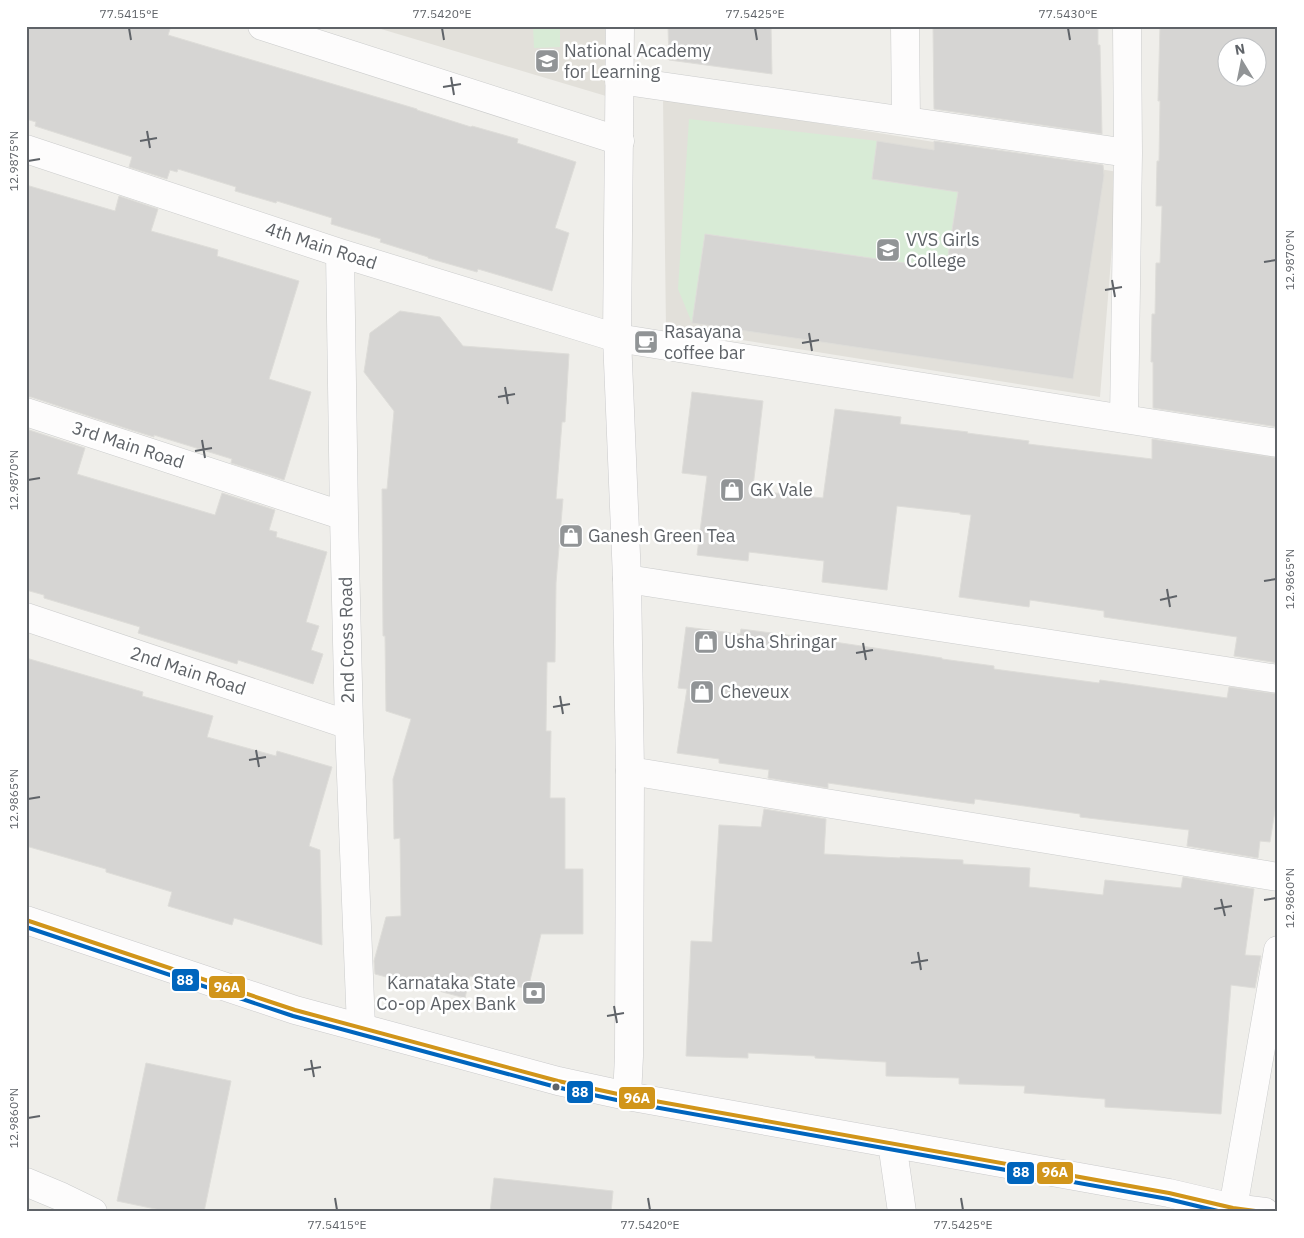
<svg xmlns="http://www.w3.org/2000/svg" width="1304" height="1238" font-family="'IBM Plex Sans',sans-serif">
<rect width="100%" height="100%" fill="#efeeea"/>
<!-- education -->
<path fill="#e2e0da" d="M 371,26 L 605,26 L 606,96 Z
M 663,98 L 1118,172 L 1100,397 L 666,328 Z"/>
<!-- green -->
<path fill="#d8ebd6" d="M 533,26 L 560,26 L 560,47 L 534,48 Z
M 689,119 L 878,141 L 872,179 L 958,192 L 948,254 L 981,259 L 979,274 L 706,234 L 692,323 L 678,289 Z"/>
<!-- building -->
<path fill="#d6d5d3" stroke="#deddd9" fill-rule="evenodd" d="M 26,26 L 171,26 L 168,35 L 417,109 L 417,110 L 471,127 L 472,126 L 518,139 L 517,143 L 576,162 L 555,228 L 569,233 L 552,291 L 478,269 L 477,272 L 428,258 L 428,257 L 380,242 L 381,239 L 331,224 L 332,218 L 277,201 L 276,203 L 235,191 L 236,187 L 178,169 L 177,172 L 170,170 L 167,179 L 129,167 L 132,157 L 35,126 L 36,122 L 26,119 Z
M 668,26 L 771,26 L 772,74 L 669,60 Z
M 933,26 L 1098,26 L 1098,45 L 1100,45 L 1102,134 L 934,109 Z
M 1160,26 L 1278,26 L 1278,427 L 1153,408 L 1153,362 L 1151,362 L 1152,314 L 1155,314 L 1156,263 L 1160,263 L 1162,206 L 1156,206 L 1157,161 L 1159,161 L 1160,101 L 1158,101 ZM 1226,48 L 1256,48 L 1256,78 L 1226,78 Z
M 877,141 L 934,150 L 934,141 L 1103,165 L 1104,176 L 1073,379 L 692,323 L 705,234 L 946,269 L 958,192 L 872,179 Z
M 26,185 L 115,211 L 119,196 L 158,209 L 151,231 L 218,250 L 217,256 L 299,281 L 269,379 L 311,392 L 284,480 L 231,463 L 232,459 L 154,435 L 154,437 L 128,429 L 31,397 L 26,397 Z
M 400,311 L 440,317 L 463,346 L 569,354 L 565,422 L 562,422 L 556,499 L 563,499 L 556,583 L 555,662 L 547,662 L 546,731 L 551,731 L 550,798 L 565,798 L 565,869 L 583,869 L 583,934 L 541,934 L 528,989 L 470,976 L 465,998 L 375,974 L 374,961 L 386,917 L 401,916 L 400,838 L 394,839 L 393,779 L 411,719 L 386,711 L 385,636 L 383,636 L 382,489 L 387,489 L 394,411 L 364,372 L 370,333 Z
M 692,392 L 763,401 L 753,487 L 757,488 L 757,491 L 823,498 L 835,409 L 901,417 L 900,424 L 968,432 L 967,433 L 1029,441 L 1028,444 L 1152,459 L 1152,439 L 1278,458 L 1278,663 L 1234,656 L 1237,637 L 1104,617 L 1104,611 L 1030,600 L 1029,607 L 959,597 L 971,515 L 960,514 L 960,513 L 897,506 L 887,590 L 822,582 L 824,561 L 749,552 L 748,561 L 697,555 L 707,476 L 682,473 Z
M 26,429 L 85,448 L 77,474 L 215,515 L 222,493 L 275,510 L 269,530 L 277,532 L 276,537 L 327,552 L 306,622 L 319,626 L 311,650 L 323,654 L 313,684 L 238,660 L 237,664 L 138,633 L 140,627 L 44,598 L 44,595 L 26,590 Z
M 686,627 L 740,634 L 741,629 L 787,635 L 942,658 L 942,659 L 994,666 L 994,669 L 1099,683 L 1100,680 L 1227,698 L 1229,687 L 1278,694 L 1278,792 L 1270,842 L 1260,841 L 1258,858 L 1187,846 L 1189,830 L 1080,817 L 1080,814 L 975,799 L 974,804 L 828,783 L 828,788 L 768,778 L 769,770 L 719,763 L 719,759 L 677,753 L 687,689 L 678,688 Z
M 26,658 L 143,692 L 142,696 L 213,716 L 207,737 L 276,756 L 277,751 L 332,767 L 309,846 L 320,850 L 322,945 L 234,918 L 232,925 L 168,906 L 172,892 L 106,872 L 106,869 L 26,846 Z
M 764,809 L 826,819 L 824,854 L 900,858 L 900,857 L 963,860 L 963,864 L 1030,868 L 1029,887 L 1103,895 L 1105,880 L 1181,888 L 1183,877 L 1254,889 L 1245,955 L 1261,956 L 1255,988 L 1231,985 L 1221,1114 L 1105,1107 L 1105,1099 L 1024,1093 L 1025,1086 L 959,1084 L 959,1078 L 886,1076 L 886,1062 L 815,1058 L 815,1056 L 748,1053 L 748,1058 L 686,1056 L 691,941 L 712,942 L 719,825 L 761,827 Z
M 146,1063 L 231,1081 L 204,1212 L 170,1212 L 117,1201 Z
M 494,1178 L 613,1191 L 611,1212 L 490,1212 Z"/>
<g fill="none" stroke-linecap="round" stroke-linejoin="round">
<defs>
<path id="street" d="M 262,26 L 620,141
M 905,26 L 906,120
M 619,80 L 1128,153
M 26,149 L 340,253 L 617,338 L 1124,419 L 1278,443
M 340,253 L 344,516 L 349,725 L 361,1027
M 26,412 L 344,516
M 1124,419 L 1128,153 L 1127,26
M 627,579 L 1278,679
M 26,617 L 349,725
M 630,771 L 1278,877
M 26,1182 L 62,1197 L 93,1212
M 1233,1208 L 1278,950"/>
<path id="secondary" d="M 620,26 L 617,338 L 627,579 L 630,771 L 629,1056 L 627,1096
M 26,920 L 295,1010 L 558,1081 L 627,1096 L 1169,1193 L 1233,1208 L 1265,1212
M 892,1143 L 902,1212"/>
</defs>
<!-- street casing -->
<use href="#street" stroke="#cbcccc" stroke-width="29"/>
<!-- secondary casing -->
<use href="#secondary" stroke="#cacacb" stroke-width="29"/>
<!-- street -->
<use href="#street" stroke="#fdfcfc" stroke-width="28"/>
<!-- secondary -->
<use href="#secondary" stroke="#fdfcfc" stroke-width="28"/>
<defs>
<path id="bus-1" d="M 26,920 L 295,1010 L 558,1081 L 627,1096 L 1169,1193 L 1233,1208 L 1263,1212"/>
<path id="bus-2" d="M 26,927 L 293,1016 L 556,1087 L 626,1102 L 1168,1199 L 1222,1212"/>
</defs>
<!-- bus-1 casing -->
<use href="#bus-1" stroke="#fff" stroke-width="8"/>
<!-- bus-2 casing -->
<use href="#bus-2" stroke="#fff" stroke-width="8"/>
<!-- bus-1 -->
<use href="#bus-1" stroke="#d1951a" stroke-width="4"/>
<!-- bus-2 -->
<use href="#bus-2" stroke="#0065bd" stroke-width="4"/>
</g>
<!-- ticks -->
<path fill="none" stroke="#5f6368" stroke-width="2" d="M 129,28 L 131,40M 442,28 L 444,40M 755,28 L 757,40M 1068,28 L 1070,40M 451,77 L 454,95M 443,87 L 461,84M 147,131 L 150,148M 140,141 L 157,138M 28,161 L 40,159M 1264,262 L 1276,260M 1112,280 L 1115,297M 1105,290 L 1122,287M 809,333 L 812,351M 802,343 L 819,340M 505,387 L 508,404M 498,397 L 515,394M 202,440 L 205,458M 195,451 L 212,448M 28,480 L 40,478M 1264,581 L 1276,579M 1167,589 L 1170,607M 1160,600 L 1177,596M 863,643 L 866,660M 856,653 L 873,650M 560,696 L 563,714M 553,707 L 570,704M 256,750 L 259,767M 249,760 L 266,757M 28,799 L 40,797M 1221,899 L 1225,916M 1264,900 L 1276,898M 1214,909 L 1232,906M 918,952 L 921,970M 911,963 L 928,960M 614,1006 L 617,1023M 607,1016 L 624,1013M 311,1060 L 314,1077M 304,1070 L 321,1067M 28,1118 L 40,1116M 335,1198 L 337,1210M 648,1198 L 650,1210M 961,1198 L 963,1210"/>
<!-- icons -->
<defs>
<symbol id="school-square" viewBox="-11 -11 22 22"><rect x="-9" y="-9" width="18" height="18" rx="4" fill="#919496" stroke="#fff"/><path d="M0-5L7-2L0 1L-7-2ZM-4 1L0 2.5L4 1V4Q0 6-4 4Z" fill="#fff"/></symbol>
<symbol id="university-square" viewBox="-11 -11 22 22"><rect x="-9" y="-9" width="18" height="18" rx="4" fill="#919496" stroke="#fff"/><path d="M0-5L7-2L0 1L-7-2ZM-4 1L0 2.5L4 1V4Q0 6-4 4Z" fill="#fff"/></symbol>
<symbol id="cafe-square" viewBox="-11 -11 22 22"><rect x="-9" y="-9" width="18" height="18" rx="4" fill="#919496" stroke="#fff"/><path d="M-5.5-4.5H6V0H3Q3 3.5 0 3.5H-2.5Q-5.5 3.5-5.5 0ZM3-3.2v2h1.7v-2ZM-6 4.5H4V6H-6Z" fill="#fff"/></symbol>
<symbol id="shop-square" viewBox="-11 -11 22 22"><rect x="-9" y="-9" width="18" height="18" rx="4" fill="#919496" stroke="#fff"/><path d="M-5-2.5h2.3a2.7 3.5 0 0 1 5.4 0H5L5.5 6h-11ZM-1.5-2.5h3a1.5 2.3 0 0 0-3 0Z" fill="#fff"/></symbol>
<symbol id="bank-square" viewBox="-11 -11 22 22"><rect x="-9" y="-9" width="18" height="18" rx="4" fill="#919496" stroke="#fff"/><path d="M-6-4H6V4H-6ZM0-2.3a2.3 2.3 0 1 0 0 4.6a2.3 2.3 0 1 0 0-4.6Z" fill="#fff"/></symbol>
</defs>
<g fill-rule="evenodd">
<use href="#school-square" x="533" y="47" width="28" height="28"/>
<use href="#university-square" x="874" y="236" width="28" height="28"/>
<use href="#cafe-square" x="632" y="328" width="28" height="28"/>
<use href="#shop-square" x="718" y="476" width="28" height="28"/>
<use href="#shop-square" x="557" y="522" width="28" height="28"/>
<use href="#shop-square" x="692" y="628" width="28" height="28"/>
<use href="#shop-square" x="688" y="678" width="28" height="28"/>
<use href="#bank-square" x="520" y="979" width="28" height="28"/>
</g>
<!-- markers -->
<circle fill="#5f6368" stroke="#fff" stroke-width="2" cx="556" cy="1087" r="4.5"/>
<g text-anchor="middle" stroke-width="5" stroke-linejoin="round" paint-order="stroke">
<!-- poi labels -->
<g font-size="18" fill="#5f6368" stroke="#fff" text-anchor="start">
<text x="564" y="57">National Academy<tspan x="564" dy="21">for Learning</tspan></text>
<text x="906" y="246">VVS Girls<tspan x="906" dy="21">College</tspan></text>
<text x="664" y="338">Rasayana<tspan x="664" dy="21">coffee bar</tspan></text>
<text x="750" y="496">GK Vale</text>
<text x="588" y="542">Ganesh Green Tea</text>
<text x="724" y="648">Usha Shringar</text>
<text x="720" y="698">Cheveux</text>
<text x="516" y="989" text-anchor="end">Karnataka State<tspan x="516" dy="21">Co-op Apex Bank</tspan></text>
</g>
<!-- street labels -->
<g font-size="18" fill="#5f6368" stroke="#fff">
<text transform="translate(321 246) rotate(18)" y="6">4th Main Road</text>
<text transform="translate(128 445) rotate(18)" y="6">3rd Main Road</text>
<text transform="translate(347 640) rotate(-91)" y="6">2nd Cross Road</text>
<text transform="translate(188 671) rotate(18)" y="6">2nd Main Road</text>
</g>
</g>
<g stroke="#fff" stroke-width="2">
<rect x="171" y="968" width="29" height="24" rx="5" fill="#0065bd"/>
<rect x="208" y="975" width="38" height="24" rx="5" fill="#d1951a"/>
<rect x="566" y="1080" width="28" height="24" rx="5" fill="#0065bd"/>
<rect x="618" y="1086" width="38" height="24" rx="5" fill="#d1951a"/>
<rect x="1036" y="1161" width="38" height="24" rx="5" fill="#d1951a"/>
<rect x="1006" y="1161" width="29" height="24" rx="5" fill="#0065bd"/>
</g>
<g font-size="14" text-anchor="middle" font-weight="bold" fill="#fff">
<text x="185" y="985">88</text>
<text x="227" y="992">96A</text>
<text x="580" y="1097">88</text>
<text x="637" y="1103">96A</text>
<text x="1055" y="1177">96A</text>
<text x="1021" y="1177">88</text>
</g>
<!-- border -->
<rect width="1304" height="1238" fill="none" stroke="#ffffff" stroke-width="55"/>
<!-- north arrow -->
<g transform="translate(1242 62) rotate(350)"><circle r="24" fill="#ffffff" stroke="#bfc1c3"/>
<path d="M0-4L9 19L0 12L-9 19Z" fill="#919496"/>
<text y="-8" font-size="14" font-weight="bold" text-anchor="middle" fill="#5f6368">N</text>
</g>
<rect x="28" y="28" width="1248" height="1182" fill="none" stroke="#5f6368" stroke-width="2"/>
<g font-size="12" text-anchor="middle" fill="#5f6368">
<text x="129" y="18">77.5415°E</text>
<text x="442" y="18">77.5420°E</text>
<text x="755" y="18">77.5425°E</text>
<text x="1068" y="18">77.5430°E</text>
<text transform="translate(14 161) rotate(-90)" y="4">12.9875°N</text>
<text transform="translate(1290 260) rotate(-90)" y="4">12.9870°N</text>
<text transform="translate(14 480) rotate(-90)" y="4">12.9870°N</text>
<text transform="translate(1290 579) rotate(-90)" y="4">12.9865°N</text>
<text transform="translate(14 799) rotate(-90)" y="4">12.9865°N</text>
<text transform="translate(1290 898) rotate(-90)" y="4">12.9860°N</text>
<text transform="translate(14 1118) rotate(-90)" y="4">12.9860°N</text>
<text x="337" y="1229">77.5415°E</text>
<text x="650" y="1229">77.5420°E</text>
<text x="963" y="1229">77.5425°E</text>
</g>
</svg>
